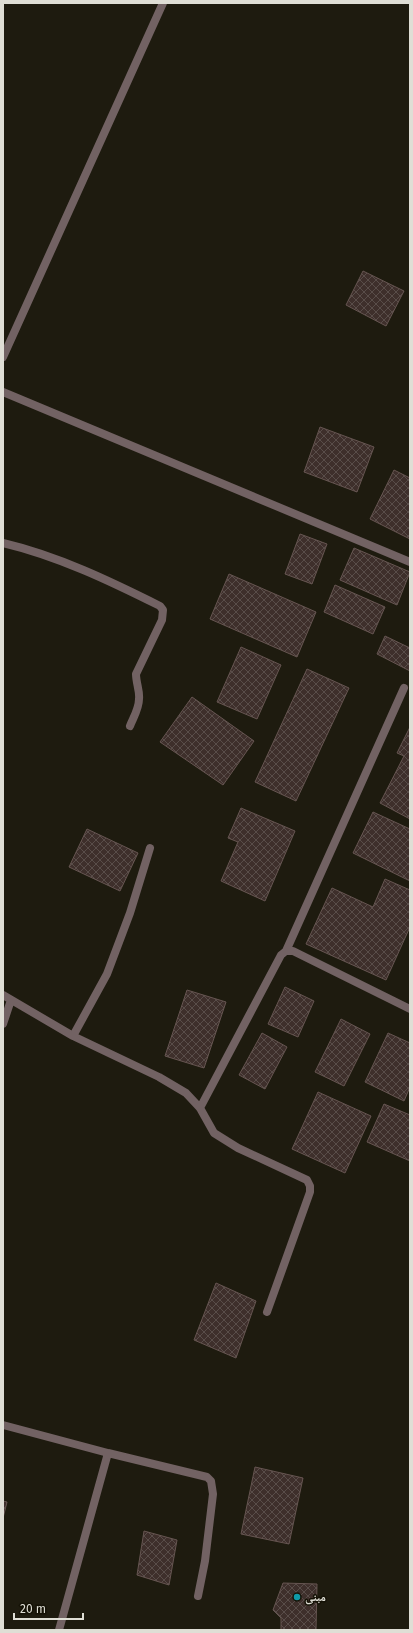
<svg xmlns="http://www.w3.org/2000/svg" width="413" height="1633" font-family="'Fira Sans','Noto Naskh Arabic',sans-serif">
<defs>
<pattern id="building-cross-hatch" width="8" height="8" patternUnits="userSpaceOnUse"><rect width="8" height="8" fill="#3e2f2b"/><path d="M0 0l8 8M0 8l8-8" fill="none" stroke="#594d49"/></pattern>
</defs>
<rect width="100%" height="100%" fill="#1e1b0f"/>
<!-- building -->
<path fill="url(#building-cross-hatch)" stroke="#665551" d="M 363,271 L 404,291 L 386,326 L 346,305 Z
M 320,427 L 374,447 L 357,492 L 304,472 Z
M 394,470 L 410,478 L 410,539 L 370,519 Z
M 300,534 L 327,544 L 312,584 L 285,574 Z
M 354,548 L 410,572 L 397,605 L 340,580 Z
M 229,574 L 316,612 L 297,657 L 210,619 Z
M 335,585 L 385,607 L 373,634 L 324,612 Z
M 385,636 L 410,648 L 410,671 L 377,654 Z
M 241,647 L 281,665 L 257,719 L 217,702 Z
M 307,669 L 349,688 L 296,801 L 255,782 Z
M 192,697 L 254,741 L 223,785 L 160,742 Z
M 410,727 L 410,819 L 380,803 L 404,756 L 397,753 Z
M 241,808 L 295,831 L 265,901 L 221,881 L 238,842 L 228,838 Z
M 373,812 L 410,829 L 410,881 L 353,853 Z
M 87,829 L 138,853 L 120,891 L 69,867 Z
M 385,879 L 410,890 L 410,927 L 386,980 L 306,944 L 332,888 L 373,907 Z
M 285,987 L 314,1001 L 298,1037 L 268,1024 Z
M 187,990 L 226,1002 L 204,1068 L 165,1056 Z
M 341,1019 L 370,1034 L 344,1086 L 315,1072 Z
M 262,1033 L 287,1047 L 265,1089 L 239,1075 Z
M 388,1033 L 410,1043 L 410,1087 L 404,1101 L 365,1082 Z
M 318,1092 L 371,1116 L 345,1173 L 292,1149 Z
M 384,1104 L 410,1115 L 410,1161 L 367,1142 Z
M 216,1283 L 256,1301 L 236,1358 L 194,1340 Z
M 255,1467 L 303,1478 L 289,1544 L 241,1534 Z
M 3,1501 L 7,1502 L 3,1518 Z
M 144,1531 L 177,1540 L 169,1585 L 137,1575 Z
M 283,1583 L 317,1584 L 316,1630 L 281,1630 L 281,1618 L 273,1610 Z"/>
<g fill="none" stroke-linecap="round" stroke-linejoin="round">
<!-- minor -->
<path stroke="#726263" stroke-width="8" d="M 3,357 L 163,3
M 3,392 L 410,562
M 3,543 C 58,556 110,581 160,606 L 163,610 L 162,620 L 136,674 C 136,683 140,691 139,699 C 139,709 133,718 130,726
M 286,951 L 404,688
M 3,995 L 73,1036 L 159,1077 L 186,1093 L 200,1108 L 214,1133 L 238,1148 L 307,1180 L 310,1186 L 310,1192 L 267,1312
M 3,1024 L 11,1000
M 73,1036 L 107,974 L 130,913 L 150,848
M 200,1108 L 281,955 L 286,951 L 293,951 L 410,1009
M 3,1425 L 108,1453 L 207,1477 L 211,1481 L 213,1494 L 205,1561 L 198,1596
M 59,1630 L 108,1453"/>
</g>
<!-- markers -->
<circle fill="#0f9aa8" stroke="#151206" stroke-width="1.5" cx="297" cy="1597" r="4"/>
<g text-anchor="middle" stroke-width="3" stroke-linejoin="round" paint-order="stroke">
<!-- poi labels -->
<g font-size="12" font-weight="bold" fill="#dfded5" stroke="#151206" text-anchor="start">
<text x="305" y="1601">مبنى</text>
</g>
</g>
<!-- border -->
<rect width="413" height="1633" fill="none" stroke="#dfded5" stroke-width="8"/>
<!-- scale -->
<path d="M14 1613v6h69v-6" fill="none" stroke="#dfded5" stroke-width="2"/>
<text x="20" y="1613" font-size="12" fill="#dfded5" stroke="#151206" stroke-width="3" paint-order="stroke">20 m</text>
</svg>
